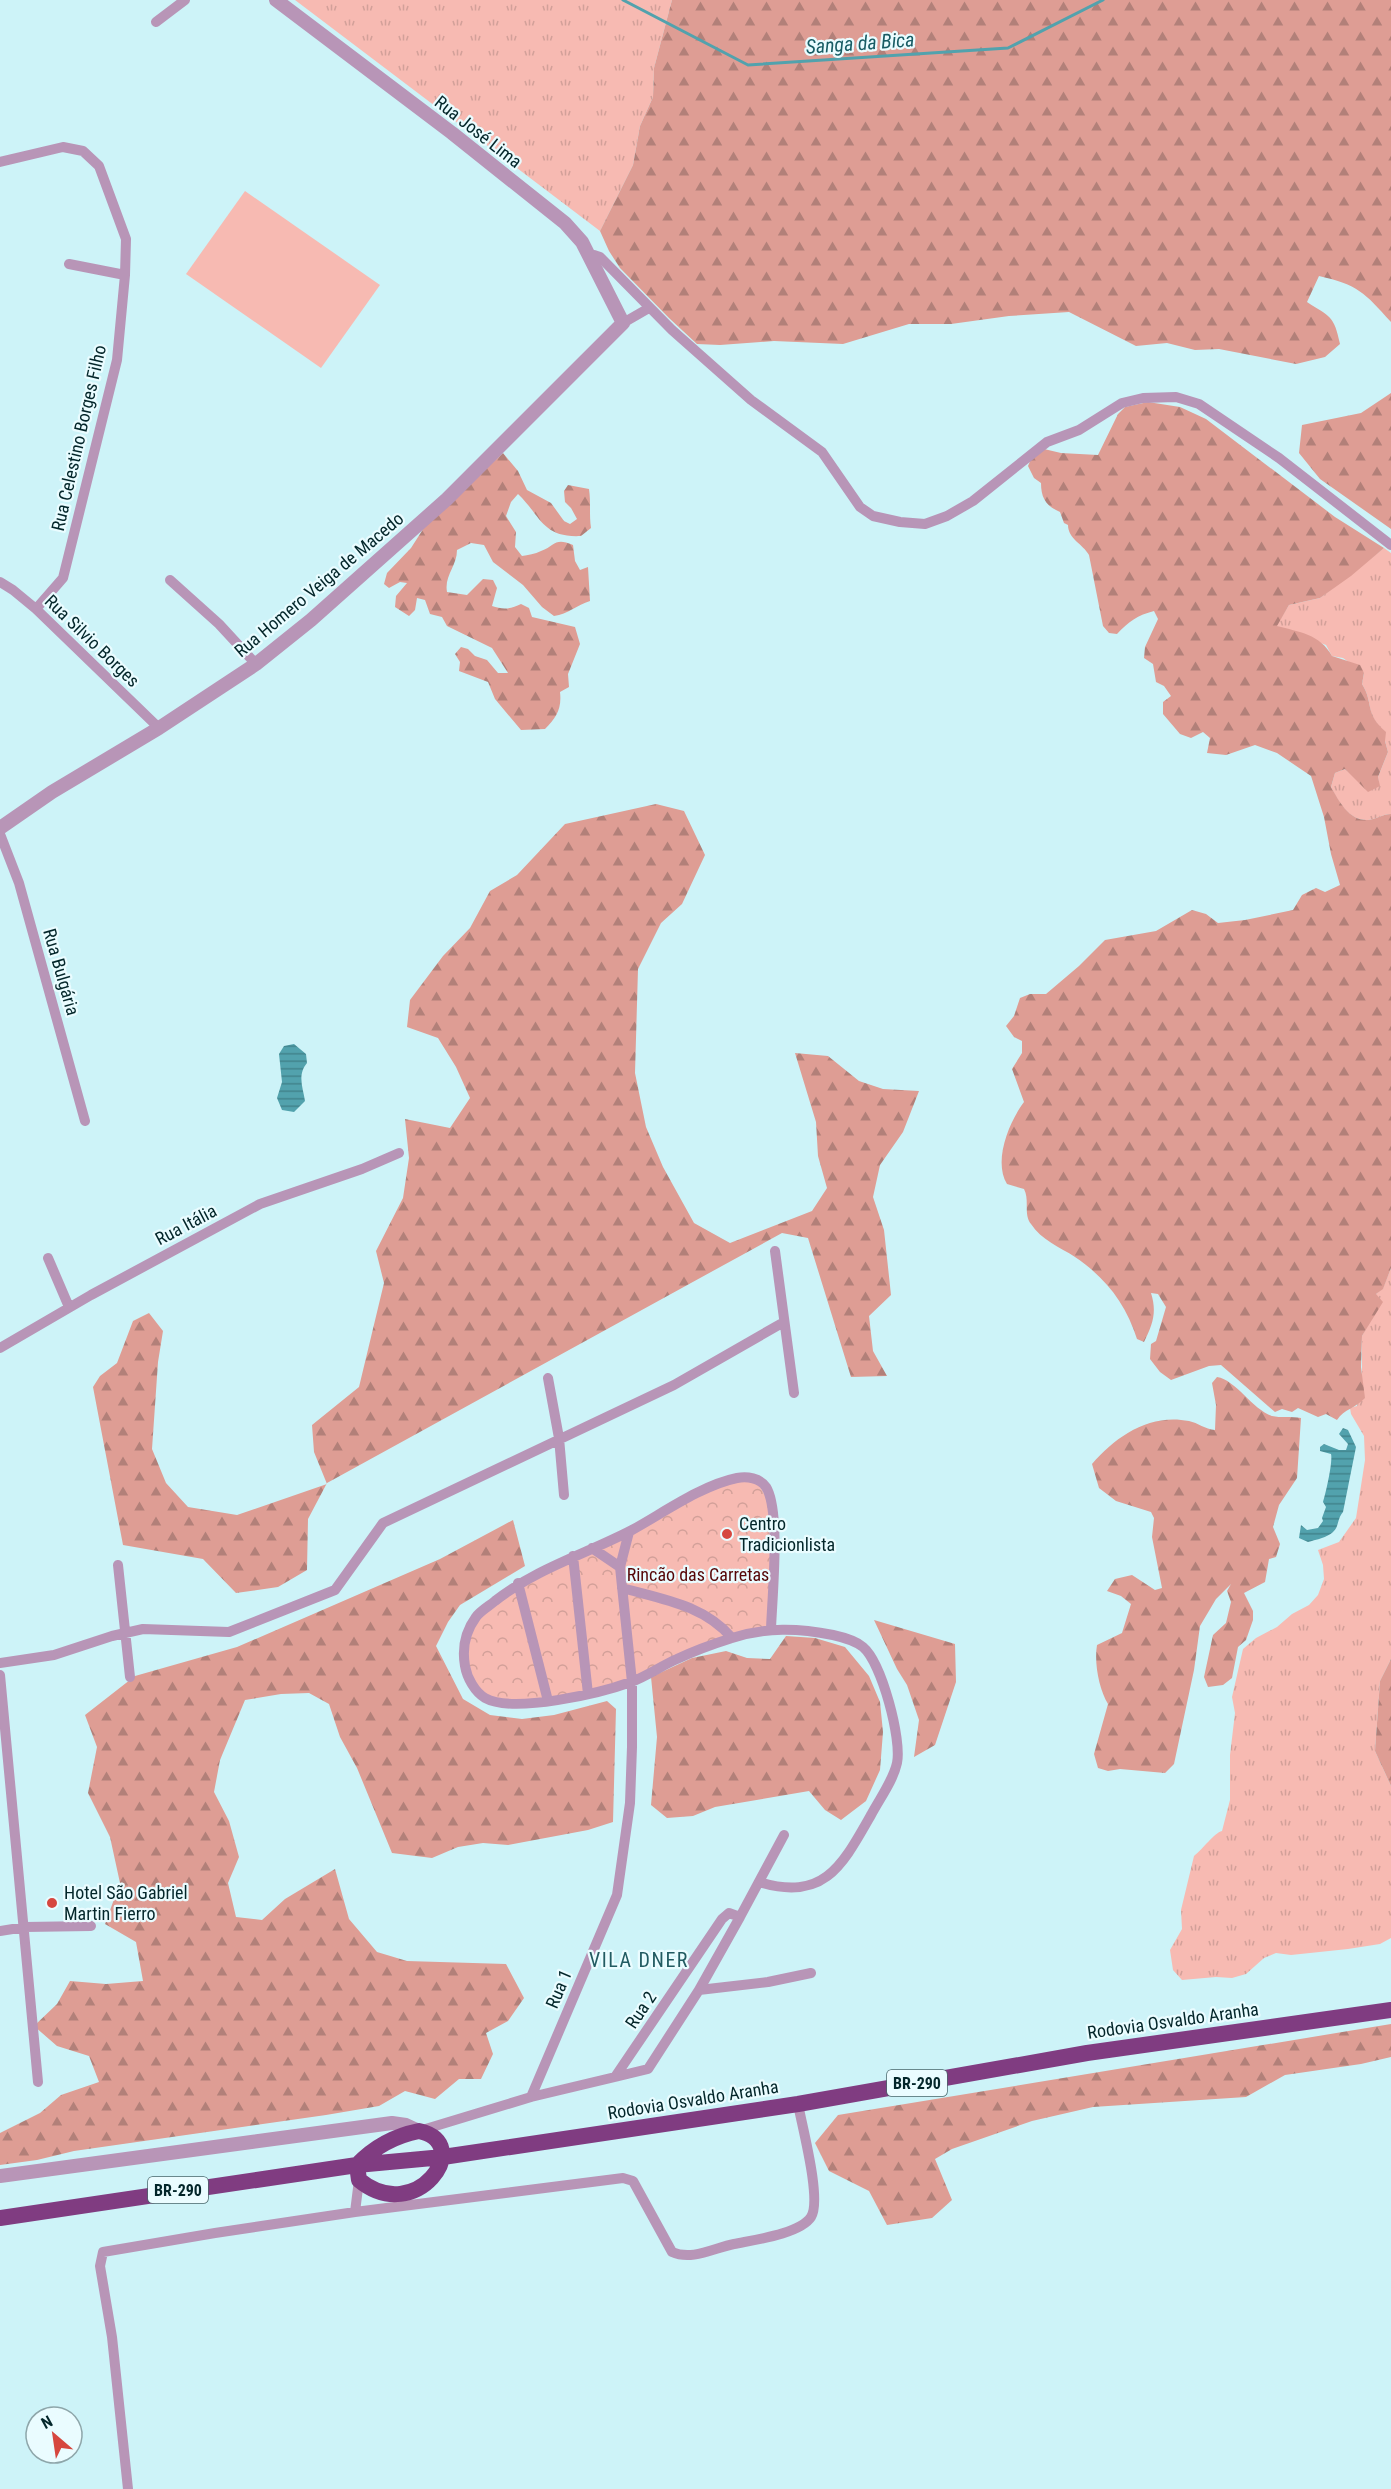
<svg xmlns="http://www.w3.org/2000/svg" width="1391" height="2489" font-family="'Roboto Condensed',sans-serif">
<defs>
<pattern id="grass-tufts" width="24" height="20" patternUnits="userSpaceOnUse" patternTransform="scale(1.5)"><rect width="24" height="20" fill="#f7bab2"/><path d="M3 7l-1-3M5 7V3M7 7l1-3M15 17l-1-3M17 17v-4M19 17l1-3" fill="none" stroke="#d2a099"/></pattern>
<pattern id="forest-firs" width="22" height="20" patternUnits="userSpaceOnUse" patternTransform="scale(1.5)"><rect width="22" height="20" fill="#de9d94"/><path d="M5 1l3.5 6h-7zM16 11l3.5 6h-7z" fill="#b28079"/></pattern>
<pattern id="park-crowns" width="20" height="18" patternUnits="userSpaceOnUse" patternTransform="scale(1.5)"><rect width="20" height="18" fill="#f7bab2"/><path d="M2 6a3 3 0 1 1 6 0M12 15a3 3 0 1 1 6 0" fill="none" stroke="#d2a099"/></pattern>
<pattern id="water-rules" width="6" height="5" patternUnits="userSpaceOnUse" patternTransform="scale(1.5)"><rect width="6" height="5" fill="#52a2ad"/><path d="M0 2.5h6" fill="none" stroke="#42848d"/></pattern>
</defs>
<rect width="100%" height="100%" fill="#cdf3f8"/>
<!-- grass -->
<path fill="url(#grass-tufts)" d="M 295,0 L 672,0 L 654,68 L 653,97 L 640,126 L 633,165 L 600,231 Z
M 1384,548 L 1391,553 L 1391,814 C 1383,814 1376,819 1368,820 C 1349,821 1338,801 1331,787 L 1335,773 L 1345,769 L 1357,779 L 1379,786 L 1378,777 L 1388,752 L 1385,741 L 1385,732 C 1364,713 1374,703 1362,684 L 1364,673 L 1343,658 L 1332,656 L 1326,645 L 1276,626 L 1289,605 L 1320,598 Z
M 1391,1268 L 1391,1659 L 1380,1681 L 1375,1751 L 1391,1786 L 1391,1938 L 1380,1944 L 1348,1949 L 1291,1955 L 1276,1953 L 1264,1958 L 1246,1974 L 1232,1978 L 1216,1977 L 1182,1980 L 1173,1970 L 1170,1950 L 1182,1929 L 1181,1910 L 1194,1856 C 1203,1849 1214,1833 1222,1831 L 1230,1800 L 1230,1755 L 1235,1713 L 1232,1697 L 1243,1649 L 1256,1638 L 1277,1627 L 1292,1614 L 1309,1605 L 1318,1595 L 1324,1579 L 1323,1565 L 1318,1550 L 1339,1542 L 1356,1518 L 1365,1460 L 1364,1436 L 1351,1414 L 1350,1408 L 1357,1406 L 1362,1382 L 1362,1336 L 1379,1305 L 1376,1294 L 1383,1288 Z"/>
<!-- forest -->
<path fill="url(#forest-firs)" d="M 672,0 L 1391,0 L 1391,322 C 1364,292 1358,285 1319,276 L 1307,302 C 1330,317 1334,315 1340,344 L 1325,357 L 1296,364 L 1219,349 L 1195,350 L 1167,343 L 1136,346 L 1069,312 L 1009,316 L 951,324 L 909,324 L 843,344 L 774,341 L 720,345 L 697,344 L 669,318 L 620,268 L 609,251 L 600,231 L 633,165 L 640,126 L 653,97 L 654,68 Z
M 1391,393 L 1391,529 L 1320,479 L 1299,453 L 1302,425 L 1361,413 Z
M 1148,402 L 1180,407 L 1206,419 L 1335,517 L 1384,548 L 1351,576 L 1320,598 L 1289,605 L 1277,626 C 1299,632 1320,634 1332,656 L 1360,665 L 1364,673 L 1362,684 C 1374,703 1364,713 1386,732 L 1385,741 L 1388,752 L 1378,777 L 1380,786 L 1368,792 L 1345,769 L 1335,773 L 1331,787 C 1339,801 1349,821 1368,820 C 1376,819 1383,814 1391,814 L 1391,1268 L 1383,1289 L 1376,1294 L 1383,1302 L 1362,1336 L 1361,1367 L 1365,1398 C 1356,1408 1344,1409 1337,1420 L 1326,1414 L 1318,1417 L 1298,1408 L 1292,1412 L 1282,1409 L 1275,1412 L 1221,1365 L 1209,1366 L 1171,1380 L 1160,1372 L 1150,1359 L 1151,1344 L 1156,1341 L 1166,1307 L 1158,1294 L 1151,1293 C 1157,1312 1153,1324 1144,1342 L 1137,1339 C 1126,1304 1106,1278 1075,1257 C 1060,1247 1041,1240 1031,1224 C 1023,1214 1030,1200 1024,1189 L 1007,1184 C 993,1161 1009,1122 1024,1102 L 1012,1069 L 1022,1053 L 1022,1041 L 1014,1037 L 1006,1026 L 1014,1016 L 1020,998 L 1030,994 L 1046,994 L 1079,966 L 1105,940 L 1156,931 L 1192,910 L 1206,914 L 1218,923 L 1245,920 L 1293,910 L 1302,895 L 1316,888 L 1325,892 L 1340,885 L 1331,854 L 1324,817 L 1311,776 L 1277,753 L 1255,745 L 1226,755 L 1207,753 L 1210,738 L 1203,732 L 1191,738 L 1180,734 L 1163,714 L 1163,702 L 1171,696 L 1164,686 L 1156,682 L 1153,664 L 1144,658 L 1145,647 L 1158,619 L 1154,611 C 1138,615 1128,622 1117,634 L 1109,633 L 1103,626 L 1089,555 C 1083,544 1068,539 1068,525 L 1064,523 L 1060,512 C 1046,506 1041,498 1041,483 L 1034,478 L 1028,466 L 1031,459 L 1044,449 L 1061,453 L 1098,455 L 1118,414 L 1125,407 Z
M 503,453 L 518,471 L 527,490 L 551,503 L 564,521 L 570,524 L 577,519 L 571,508 L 565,502 L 564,491 L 568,485 L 589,489 C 591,502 589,515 591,528 L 581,536 C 542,538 541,516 518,494 L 511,502 L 506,516 L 516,532 L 515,547 L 522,556 C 528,555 535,554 541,551 C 556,545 555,537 573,545 L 575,561 L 580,570 L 588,567 L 590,601 C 577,605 568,614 554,616 L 542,607 L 523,585 L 493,562 L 484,545 L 471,543 L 457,550 C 457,566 444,576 447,592 L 467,595 L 483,579 L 493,580 L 497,588 L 492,606 C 503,610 511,609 521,604 L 529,608 L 532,617 L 575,627 L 580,644 L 568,674 L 569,687 L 560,692 C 562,709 556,718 545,729 L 521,730 L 495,699 L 488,682 L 459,671 L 460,662 L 455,654 L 461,647 L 468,649 L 475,656 L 487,660 L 498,673 L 508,673 L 492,648 L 447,626 L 442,617 L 430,614 L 425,600 L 417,598 L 415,610 L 409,616 L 395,607 L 396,596 L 407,583 L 400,582 L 389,588 L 384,584 L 387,573 L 411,548 L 427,523 Z
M 656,804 L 684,811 L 705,855 L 682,904 L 661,923 L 638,969 L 635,1073 L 646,1127 L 663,1167 L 694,1223 L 730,1243 L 812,1211 L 827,1188 L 818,1156 L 816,1122 L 795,1053 L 828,1056 L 859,1081 L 883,1089 L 919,1091 L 903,1132 L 880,1165 L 873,1197 L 884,1230 L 891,1295 L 869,1316 L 873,1351 L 887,1376 L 851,1377 L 808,1238 L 782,1233 L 327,1483 L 308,1519 L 307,1570 L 278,1587 L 236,1593 L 203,1559 L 123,1545 L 93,1387 L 100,1376 L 117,1363 L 133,1321 L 149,1313 L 163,1331 L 158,1362 L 152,1449 L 166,1483 L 188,1507 L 237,1515 L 327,1484 L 314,1452 L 312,1425 L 359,1387 L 384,1283 L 376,1251 L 403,1198 L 409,1158 L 405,1119 L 450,1128 L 470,1098 L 456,1067 L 438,1038 L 407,1027 L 410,1000 L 443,956 L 470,928 L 490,891 L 517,875 L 565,824 Z
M 1217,1377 C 1236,1380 1252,1409 1272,1416 C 1280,1418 1292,1416 1301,1418 L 1297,1478 L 1279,1505 L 1273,1527 L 1280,1544 L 1276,1557 L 1269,1559 L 1265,1582 L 1244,1593 L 1253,1611 L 1253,1620 L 1246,1640 L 1238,1647 L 1232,1678 L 1223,1685 L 1208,1687 L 1204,1677 L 1213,1635 L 1226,1623 L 1231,1602 L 1227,1591 L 1231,1584 L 1216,1599 L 1200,1626 L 1194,1670 L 1174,1764 L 1165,1773 L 1120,1769 L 1108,1771 L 1098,1768 L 1094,1754 L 1108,1704 C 1099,1689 1094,1663 1097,1645 L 1122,1633 L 1131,1604 L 1121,1596 L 1107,1591 L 1115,1579 L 1132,1575 L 1155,1590 L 1162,1588 L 1152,1537 L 1154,1518 L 1151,1512 L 1116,1501 L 1099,1488 L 1092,1464 C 1116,1436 1150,1413 1189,1421 C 1198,1423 1205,1429 1215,1430 L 1216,1405 L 1212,1383 Z
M 513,1520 L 525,1566 L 460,1605 L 448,1622 L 436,1646 L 463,1699 L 490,1715 L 522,1719 L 554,1715 L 607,1701 L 616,1709 L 613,1822 L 588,1830 L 508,1845 L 483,1843 L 458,1847 L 432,1858 L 392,1853 L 357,1768 L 340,1737 L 329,1704 L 309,1693 L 281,1694 L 245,1700 L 220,1760 L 214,1792 L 229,1821 L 239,1857 L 228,1883 L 236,1917 L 262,1920 L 285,1899 L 335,1869 L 349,1919 L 377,1952 L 407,1961 L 506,1964 L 524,1998 L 508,2021 L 486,2033 L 493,2054 L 481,2079 L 459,2079 L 435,2099 L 405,2091 L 379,2106 L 326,2115 L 74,2151 L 37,2160 L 0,2165 L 0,2133 L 40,2113 L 61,2095 L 99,2082 L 89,2056 L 57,2046 L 34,2026 L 57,2004 L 70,1981 L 106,1984 L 143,1981 L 136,1942 L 105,1924 L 120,1883 L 110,1837 L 88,1793 L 97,1747 L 85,1715 L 135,1676 L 237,1647 L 440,1559 Z
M 874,1620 L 955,1644 L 956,1682 L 935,1745 L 914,1757 L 919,1720 L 907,1685 L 897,1669 Z
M 786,1636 L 815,1638 L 845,1647 L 869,1676 L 880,1702 L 883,1732 L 880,1770 L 866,1801 L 841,1820 L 825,1810 L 809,1791 L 715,1807 L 693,1816 L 667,1818 L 651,1805 L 657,1737 L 651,1677 L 692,1658 L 726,1651 L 747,1658 L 770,1659 Z
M 1391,1659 L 1391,1786 L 1375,1751 L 1380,1681 Z
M 1391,2024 L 1391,2057 L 1361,2064 L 1285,2075 L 1246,2097 L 1093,2107 L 1032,2121 L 952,2149 L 935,2159 L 952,2200 L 932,2218 L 887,2225 L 869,2191 L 829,2171 L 815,2143 L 838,2115 Z"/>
<!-- park -->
<path fill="url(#park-crowns)" d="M 755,1478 L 772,1507 L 771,1629 L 732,1638 L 632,1682 L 524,1704 L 487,1700 L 473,1688 L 464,1642 L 476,1616 L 518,1583 L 709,1488 Z"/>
<!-- pitch -->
<path fill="#f7bab2" d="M 245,191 L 380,285 L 321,368 L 186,274 Z"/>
<!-- water -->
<path fill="url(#water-rules)" d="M 294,1044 L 306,1054 L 307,1063 C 297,1075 303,1088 305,1101 L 294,1112 L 282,1110 L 277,1098 L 282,1082 L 279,1054 L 284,1046 Z
M 1343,1428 L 1348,1430 L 1356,1447 L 1343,1512 C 1339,1517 1339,1520 1337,1526 C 1333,1537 1318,1539 1308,1542 L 1299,1538 L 1301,1525 L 1307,1530 L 1318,1528 L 1323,1521 L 1322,1518 L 1326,1507 L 1323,1502 C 1326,1493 1333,1461 1331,1454 L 1320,1451 L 1320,1447 L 1324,1444 L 1339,1450 L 1346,1450 L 1348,1444 L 1339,1434 Z"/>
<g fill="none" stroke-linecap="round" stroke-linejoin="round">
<!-- stream -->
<path stroke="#52a2ad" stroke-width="3" d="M 623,0 L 748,65 L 1008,48 L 1103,0"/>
<!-- minor -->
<path stroke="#b895b7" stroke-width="10" d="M 156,22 L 185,0
M 0,162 L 63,147 L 83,151 L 99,166 L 126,239 L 125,275 L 117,360 L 63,578 L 36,609
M 588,256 L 594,255 L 600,257 L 672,330 L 751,400 L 822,452 L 860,507 L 873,516 L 900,522 L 925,524 L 947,516 L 973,501 L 1047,442 L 1079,430 L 1122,403 L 1143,398 L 1176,397 L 1199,404 L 1279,458 L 1391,545
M 69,264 L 125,275
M 623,323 L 649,308
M 170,580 L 219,624 L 256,664
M 0,582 L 13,590 L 36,609 L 159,728
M 0,834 L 19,883 L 85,1121
M 775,1251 L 794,1393
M 48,1258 L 69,1307
M 0,1348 L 91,1295 L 260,1204 L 362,1169 L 399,1153
M 548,1378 L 559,1438 L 564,1495
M 592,1548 L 620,1567
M 573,1556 L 588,1694
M 118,1565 L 130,1677
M 518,1583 L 548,1701
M 622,1588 C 662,1599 704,1605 732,1638
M 0,1663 L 54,1655 L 112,1636 L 143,1629 L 229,1632 L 335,1590 L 383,1523 L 674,1385 L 784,1322
M 0,1675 L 38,2082
M 759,1882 C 824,1902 842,1866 871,1815 C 880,1798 893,1781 897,1763 C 902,1740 882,1663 863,1647 C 856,1641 842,1637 833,1635 C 798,1628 767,1627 732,1638 C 713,1644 694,1651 677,1659 C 661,1666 647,1676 631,1682 C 601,1693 513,1714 485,1698 C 475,1692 467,1678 465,1666 C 462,1649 465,1632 476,1617 C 480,1611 489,1606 495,1601 C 537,1568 586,1554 632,1530 C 663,1513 702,1485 737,1478 C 747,1476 760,1478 766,1487 C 781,1511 772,1598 771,1629
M 0,1931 L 25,1927 L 91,1926
M 699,1990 L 768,1982 L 811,1973
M 615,2077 L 648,2069 L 699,1990 L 740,1917
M 531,2097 L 617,1895 L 630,1803 L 632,1747 L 632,1682 L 620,1567 L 629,1532
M 419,2131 L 531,2097 L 615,2077 L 722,1919 L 729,1913 L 740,1917 L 784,1835
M 355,2212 L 359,2180
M 128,2489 L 112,2337 L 100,2266 L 103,2252 L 215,2233 L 355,2212 L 623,2178 L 633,2181 L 672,2252 C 692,2261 714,2248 734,2244 C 753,2240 800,2234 811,2217 C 822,2200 802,2126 798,2104"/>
<!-- tertiary -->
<path stroke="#b895b7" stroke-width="14" d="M 0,828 L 52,792 L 159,728 L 256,664 L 311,620 L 447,499 L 623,323 L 582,242 L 565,223 L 452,133 L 276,0
M 0,2176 L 392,2123 L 406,2125 L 419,2131"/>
<!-- trunk -->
<path stroke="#803c81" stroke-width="16" d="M 419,2131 C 476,2143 416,2227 359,2180 L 357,2165 C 374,2147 394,2136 419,2131 Z
M 0,2218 L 357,2165 L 443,2157 L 798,2104 L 1087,2053 L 1391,2010"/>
</g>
<!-- markers -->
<g fill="#d6473f" stroke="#eafcff" stroke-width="2">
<circle cx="727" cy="1534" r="6"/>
<circle cx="52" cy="1903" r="6"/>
</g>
<g text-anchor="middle" stroke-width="4.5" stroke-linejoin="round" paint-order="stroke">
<!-- shield labels -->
<g fill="#eafcff" stroke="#48666a" stroke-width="1.5">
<rect x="887" y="2070" width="60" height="26" rx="4.5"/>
<rect x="148" y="2177" width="60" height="26" rx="4.5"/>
</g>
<g font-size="16" font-weight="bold" fill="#03262a">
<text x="917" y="2089">BR-290</text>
<text x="178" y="2196">BR-290</text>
</g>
<!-- street labels -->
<g font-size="18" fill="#03262a" stroke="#eafcff">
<text transform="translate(478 132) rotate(38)" y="6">Rua José Lima</text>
<text transform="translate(79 438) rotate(-77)" y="6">Rua Celestino Borges Filho</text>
<text transform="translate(319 585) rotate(-40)" y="6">Rua Homero Veiga de Macedo</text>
<text transform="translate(92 641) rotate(44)" y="6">Rua Silvio Borges</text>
<text transform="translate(61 972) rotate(74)" y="6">Rua Bulgária</text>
<text transform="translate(186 1225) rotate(-28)" y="6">Rua Itália</text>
<text transform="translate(559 1989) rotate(-67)" y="6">Rua 1</text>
<text transform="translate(641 2010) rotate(-56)" y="6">Rua 2</text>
<text transform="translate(1173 2021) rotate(-8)" y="6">Rodovia Osvaldo Aranha</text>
<text transform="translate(693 2100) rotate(-9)" y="6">Rodovia Osvaldo Aranha</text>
</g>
<!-- poi labels -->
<g font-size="18" fill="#03262a" stroke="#eafcff" text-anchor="start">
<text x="739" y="1530">Centro<tspan x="739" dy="21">Tradicionlista</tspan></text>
<text x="64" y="1899">Hotel São Gabriel<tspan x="64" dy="21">Martin Fierro</tspan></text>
</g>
<!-- park labels -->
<g font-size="18" fill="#550607" stroke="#eafcff">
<text x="698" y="1581">Rincão das Carretas</text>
</g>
<!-- water labels -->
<g font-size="20" font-style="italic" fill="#185c64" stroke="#eafcff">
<text transform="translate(860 43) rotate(-4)" y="7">Sanga da Bica</text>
</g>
<!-- neighbourhood labels -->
<g font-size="20" letter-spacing="1.5" fill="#225b62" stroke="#eafcff">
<text x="639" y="1967">VILA DNER</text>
</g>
</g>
<!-- north arrow -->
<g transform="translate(54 2435) rotate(331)"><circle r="28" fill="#eafcff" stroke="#8ea6aa" stroke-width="1.5"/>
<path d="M0-4.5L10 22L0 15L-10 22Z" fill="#d6473f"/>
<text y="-9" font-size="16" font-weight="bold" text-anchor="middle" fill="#03262a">N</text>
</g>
</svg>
